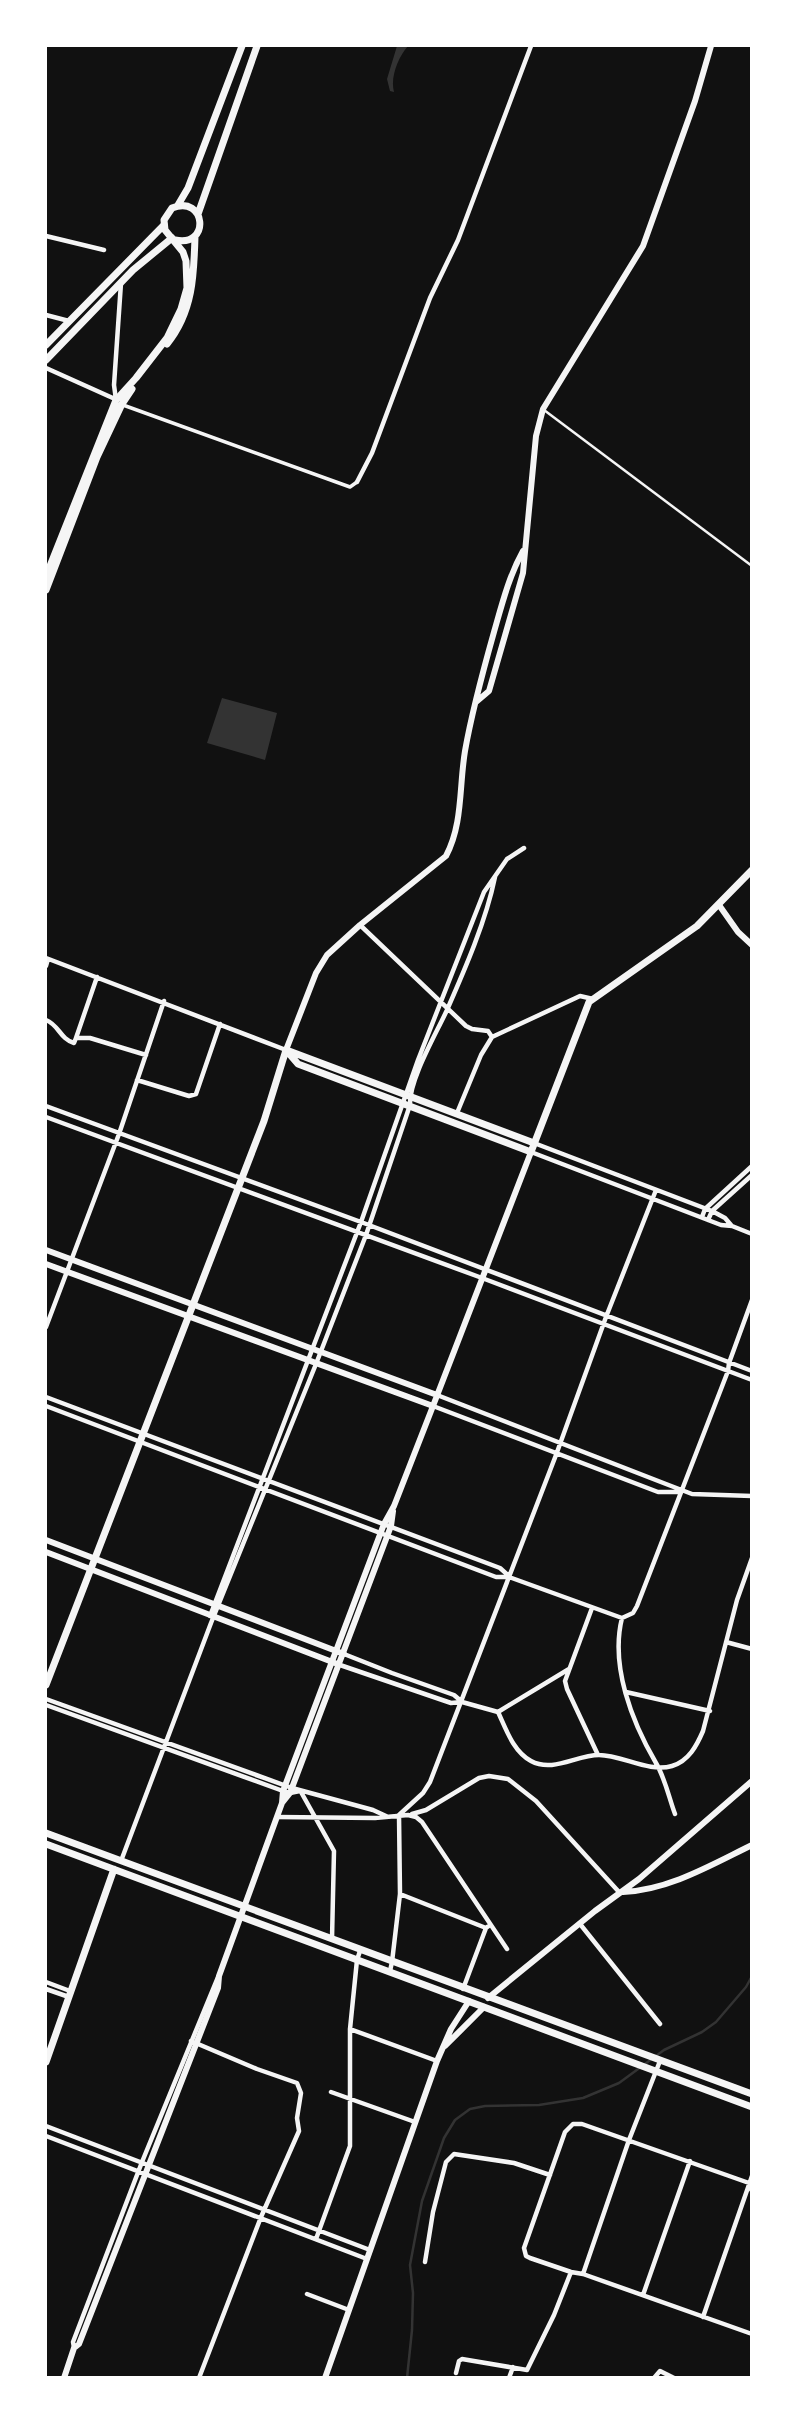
<svg xmlns="http://www.w3.org/2000/svg" width="797" height="2423" font-family="'Sofia Sans Condensed',sans-serif">
<rect width="100%" height="100%" fill="#111"/>
<!-- water -->
<path fill="#333" d="M 397,46 L 408,46 C 398,57 390,78 394,92 L 390,91 L 387,79 Z
M 222,698 L 277,713 L 265,760 L 207,743 Z"/>
<g fill="none" stroke-linecap="round" stroke-linejoin="round">
<!-- stream -->
<path stroke="#333" stroke-width="2.5" d="M 407,2378 L 412,2330 L 413,2293 L 410,2265 L 422,2201 L 444,2138 L 455,2120 L 470,2109 L 485,2106 L 539,2105 L 583,2098 L 619,2083 L 664,2050 L 702,2032 L 716,2022 L 746,1987 L 752,1976"/>
<!-- service -->
<path stroke="#f5f5f5" stroke-width="2.5" d="M 544,410 L 752,566"/>
<!-- pedestrian -->
<path stroke="#f5f5f5" stroke-width="3.5" d="M 123,405 L 350,487 L 357,482"/>
<!-- minor -->
<path stroke="#f5f5f5" stroke-width="4.5" d="M 46,236 L 104,250
M 46,315 L 69,321
M 46,368 L 115,399
M 116,400 L 114,385 L 121,283
M 357,482 L 372,453 L 430,298 L 458,240 L 531,46
M 360,925 L 466,1026 L 472,1029 L 488,1031 L 492,1037
M 46,958 L 286,1050
M 46,966 L 48,959
M 97,977 L 76,1038 L 90,1038 L 146,1055
M 46,1020 C 59,1025 60,1039 74,1043 L 76,1038
M 137,1080 L 189,1096 L 196,1094 L 220,1024
M 46,1106 L 361,1222 L 752,1371
M 457,1113 L 481,1055 L 492,1037 L 580,996 L 593,999
M 46,1117 L 482,1278 L 752,1380
M 534,1143 L 712,1211 L 725,1218 L 731,1225
M 531,1152 L 721,1225 L 732,1226 L 752,1234
M 702,1217 L 705,1209 L 752,1166
M 708,1220 L 712,1211 L 752,1175
M 46,1327 L 119,1134 L 164,1001
M 437,1395 L 666,1484 L 692,1494 L 752,1496
M 46,1397 L 500,1568 L 509,1576
M 46,1406 L 496,1577 L 509,1577 L 622,1618 L 633,1613 L 637,1606 L 728,1371 L 729,1363 L 752,1300
M 433,1406 L 658,1492 L 680,1492
M 592,1608 L 565,1681 L 567,1689 L 598,1755
M 210,1616 L 361,1222 L 418,1060 L 484,892 L 507,859 L 524,848
M 622,1618 C 610,1666 632,1722 656,1763 C 665,1778 669,1798 675,1814
M 726,1642 L 752,1649
M 344,1654 L 392,1673 L 454,1695 L 461,1701
M 340,1665 L 451,1703 L 462,1702 L 498,1712
M 626,1692 L 710,1711
M 46,1699 L 292,1788 L 373,1810 L 386,1816
M 46,1705 L 283,1791 L 290,1793 L 300,1791
M 498,1712 C 506,1729 513,1751 531,1761 C 553,1773 576,1755 599,1755 C 622,1755 649,1773 672,1766 C 689,1761 697,1745 703,1731 L 737,1600 L 752,1558
M 498,1712 L 569,1669
M 301,1792 L 334,1851 L 332,1939
M 412,1814 L 426,1810 L 479,1778 L 489,1776 L 508,1779 L 536,1801 L 619,1892
M 399,1815 L 423,1793 L 430,1782 L 556,1455 L 606,1317 L 656,1190
M 277,1817 L 375,1818 L 408,1815 L 416,1817 L 422,1822 L 507,1949
M 121,1861 L 211,1623 L 316,1364 L 366,1235 L 410,1105 C 409,1080 436,1034 447,1010 C 465,969 486,921 495,877
M 400,1894 L 486,1928 L 490,1925
M 580,1924 L 660,2024
M 390,1971 L 392,1962 L 400,1894 L 399,1815
M 46,1982 L 70,1991
M 46,1989 L 69,1997
M 463,1989 L 486,1928
M 350,2029 L 437,2061
M 191,2041 L 257,2069 L 297,2083 L 301,2093 L 297,2118 L 299,2131 L 261,2217 L 199,2378
M 331,2092 L 415,2122
M 46,2126 L 370,2250
M 46,2136 L 367,2259
M 752,2191 L 749,2183 L 582,2124 L 573,2124 L 565,2132 L 524,2248 L 526,2256 L 530,2258 L 571,2272 L 583,2274 L 752,2334
M 316,2239 L 350,2146 L 350,2029 L 357,1960 L 360,1951
M 425,2262 L 433,2212 L 446,2162 L 454,2154 L 514,2163 L 550,2175
M 583,2274 L 629,2140 L 660,2061
M 307,2294 L 349,2310
M 643,2295 L 690,2161
M 703,2317 L 752,2176
M 74,2348 L 73,2342 L 142,2162 L 218,1977
M 456,2373 L 459,2361 L 462,2359 L 527,2370 L 554,2315 L 571,2272
M 509,2378 L 513,2367
M 654,2378 L 660,2371 L 674,2378"/>
<!-- tertiary -->
<path stroke="#f5f5f5" stroke-width="6" d="M 476,702 L 489,691 L 523,573 L 536,436 L 543,409 L 643,246 L 695,101 L 711,46
M 719,905 L 738,932 L 752,945
M 286,1050 L 316,973 L 327,955 L 360,925 L 446,856 C 463,824 459,787 465,751 C 472,711 483,671 494,632 C 502,604 509,576 523,551
M 46,1250 L 437,1395
M 46,1264 L 433,1406
M 46,1540 L 344,1654
M 46,1552 L 335,1663
M 282,1803 L 290,1793 L 391,1526 L 393,1511
M 623,1892 C 669,1890 711,1865 752,1845
M 488,1998 L 595,1911 L 639,1879 L 752,1781
M 445,2046 L 484,2007
M 64,2378 L 74,2348 L 79,2344 L 218,1988 L 219,1976 L 282,1803 L 283,1791 L 384,1524 L 394,1506 L 433,1406 L 531,1152
M 325,2378 L 437,2061 L 451,2029 L 469,2001"/>
<!-- secondary -->
<path stroke="#f5f5f5" stroke-width="7" d="M 46,345 L 164,225
M 46,360 L 133,270 L 172,238
M 286,1050 L 298,1064 L 531,1152 L 589,1002 L 697,926 L 752,870
M 289,1051 L 534,1143
M 46,1685 L 264,1121 L 286,1050
M 46,1833 L 752,2094
M 46,1844 L 752,2107
M 46,2062 L 114,1869"/>
<!-- primary -->
<path stroke="#f5f5f5" stroke-width="7" d="M 178,205 L 188,188 L 242,46
M 198,214 L 257,46
M 167,344 C 193,312 194,275 195,236
M 46,576 L 116,400 L 136,378 L 167,338 L 181,309 L 187,288 L 186,261 L 183,252 L 165,230 L 164,220 L 172,208 C 206,194 211,248 175,240
M 46,590 L 97,457 L 122,404 L 132,389"/>
</g>
<!-- border -->
<rect width="797" height="2423" fill="none" stroke="#ffffff" stroke-width="94"/>
</svg>
